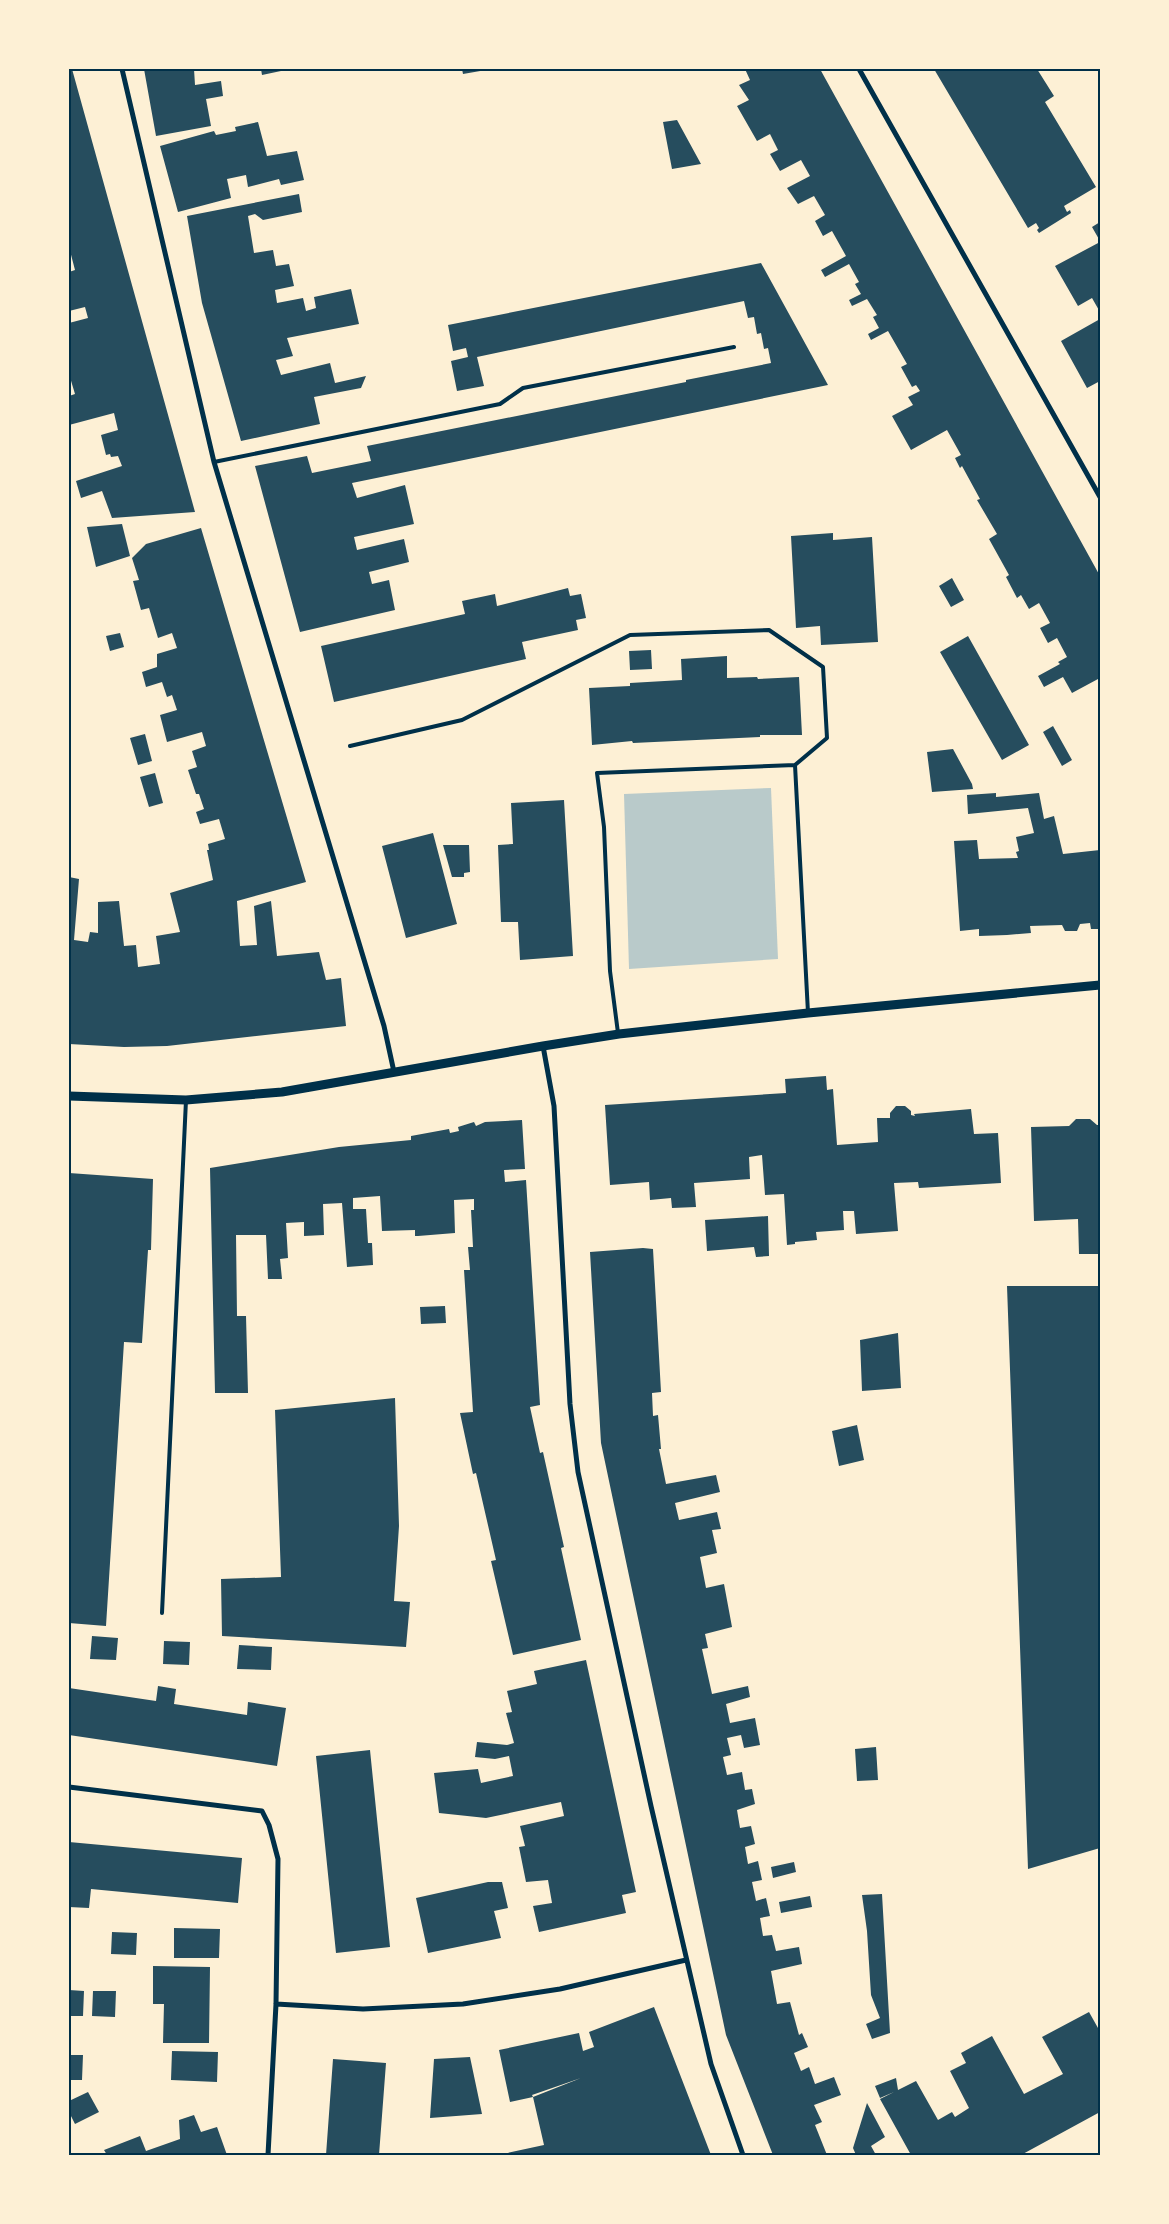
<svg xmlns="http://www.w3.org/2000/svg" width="1169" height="2224" font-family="'Archivo Narrow',sans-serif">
<rect width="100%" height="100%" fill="#fdf0d5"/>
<!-- green -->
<path fill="#b9caca" d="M 771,788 L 778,959 L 629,969 L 624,794 Z"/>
<!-- building -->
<path fill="#264d5e" d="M 69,69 L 72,69 L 195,512 L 112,518 L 102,491 L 81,498 L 76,481 L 122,466 L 118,456 L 111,457 L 110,454 L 106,455 L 101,435 L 118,430 L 114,413 L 69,425 L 69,396 L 75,394 L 69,374 L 69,323 L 88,318 L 85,307 L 69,311 L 69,272 L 75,270 L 69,247 Z
M 144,69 L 194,69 L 195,85 L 221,81 L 223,96 L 206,99 L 211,126 L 156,136 Z
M 261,69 L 280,69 L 281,71 L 262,75 Z
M 462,69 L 486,69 L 486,70 L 463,74 Z
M 745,69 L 820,69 L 1100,576 L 1100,684 L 1098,679 L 1072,693 L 1063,677 L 1044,687 L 1038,676 L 1060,664 L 1058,662 L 1067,657 L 1057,638 L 1048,643 L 1040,628 L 1050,623 L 1039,603 L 1029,609 L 1021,595 L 1017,598 L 1006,577 L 1009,575 L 989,539 L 997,534 L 977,500 L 980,499 L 962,466 L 960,468 L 955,458 L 961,455 L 947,430 L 911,450 L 892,416 L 913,405 L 908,397 L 920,391 L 916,385 L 912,387 L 901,367 L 907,364 L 888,331 L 871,340 L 868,334 L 879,328 L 873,317 L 877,315 L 867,299 L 852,306 L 849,300 L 861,294 L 855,284 L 859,282 L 849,264 L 825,277 L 821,270 L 846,256 L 832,231 L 823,236 L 815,221 L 825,215 L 814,196 L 798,204 L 787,188 L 810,176 L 801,160 L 780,171 L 770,154 L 778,150 L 770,134 L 757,141 L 737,106 L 749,100 L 739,85 L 750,80 Z
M 934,69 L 1037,69 L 1054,96 L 1045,102 L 1096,187 L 1064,206 L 1067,212 L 1070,210 L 1071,213 L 1039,233 L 1037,230 L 1039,228 L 1036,223 L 1028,228 Z
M 677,120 L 701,164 L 672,169 L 663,122 Z
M 258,122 L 267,156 L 297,151 L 304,180 L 281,185 L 279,179 L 248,187 L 246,175 L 227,179 L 231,198 L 178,212 L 160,146 L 214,131 L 216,135 L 236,131 L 235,127 Z
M 299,194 L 302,212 L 263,220 L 255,214 L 248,216 L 254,253 L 273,250 L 276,266 L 289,264 L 294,286 L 275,290 L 277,303 L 303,298 L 306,311 L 316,308 L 314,297 L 351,289 L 359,324 L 287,338 L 293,356 L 276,360 L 281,375 L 330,363 L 335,383 L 366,376 L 361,388 L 314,397 L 320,424 L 241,441 L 202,303 L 187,216 Z
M 1100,222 L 1100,241 L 1092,227 Z
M 1100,242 L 1100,312 L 1092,298 L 1078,306 L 1055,266 Z
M 761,263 L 828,385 L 352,483 L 357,498 L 405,485 L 414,524 L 354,537 L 357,550 L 404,539 L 409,562 L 369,572 L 372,584 L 389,580 L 395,610 L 300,632 L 255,466 L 307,456 L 312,473 L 371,461 L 367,446 L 686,382 L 686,380 L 771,363 L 768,348 L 764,349 L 761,333 L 757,334 L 754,317 L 748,318 L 744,301 L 477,357 L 484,386 L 457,391 L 451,361 L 468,357 L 466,348 L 453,351 L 448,325 Z
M 1100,319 L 1100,381 L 1087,388 L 1061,341 Z
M 122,524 L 130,556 L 96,567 L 87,527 Z
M 201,528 L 306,882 L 237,901 L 240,946 L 257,945 L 254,906 L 271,901 L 277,956 L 319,952 L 326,980 L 341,978 L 346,1026 L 167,1046 L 124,1047 L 69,1044 L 69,877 L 79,879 L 74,940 L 88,942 L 90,932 L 98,933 L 98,902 L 119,901 L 124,946 L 136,945 L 138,967 L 160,964 L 156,936 L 180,932 L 170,893 L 213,880 L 207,850 L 209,850 L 208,844 L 225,839 L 219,819 L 200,824 L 196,812 L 204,809 L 199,794 L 196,794 L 188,770 L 197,767 L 192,751 L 206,746 L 202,732 L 167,742 L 160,715 L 177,710 L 172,695 L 167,697 L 162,682 L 146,687 L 142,672 L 157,667 L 157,654 L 177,648 L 172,633 L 158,638 L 149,608 L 141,610 L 133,581 L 139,580 L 132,558 L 146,544 Z
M 833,533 L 833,540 L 872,537 L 878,642 L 821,645 L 820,626 L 796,628 L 791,536 Z
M 952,578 L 964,600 L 951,607 L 939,586 Z
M 568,588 L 570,596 L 581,594 L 586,618 L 576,620 L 578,630 L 522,642 L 526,659 L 334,702 L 321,646 L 465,614 L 462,601 L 495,594 L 497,606 Z
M 120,633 L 124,647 L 110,651 L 106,636 Z
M 968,636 L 1029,745 L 1002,760 L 940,652 Z
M 651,650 L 652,669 L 630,670 L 629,651 Z
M 727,656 L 727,678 L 757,677 L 758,679 L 799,677 L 802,735 L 760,735 L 760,737 L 633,743 L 632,741 L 592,745 L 589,688 L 630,686 L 630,683 L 682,680 L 681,659 Z
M 1053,726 L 1072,760 L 1062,766 L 1043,732 Z
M 145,734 L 152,761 L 138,765 L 130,738 Z
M 953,749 L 972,784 L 973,789 L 932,792 L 927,752 Z
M 155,773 L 163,803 L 149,807 L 140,777 Z
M 996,793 L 996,797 L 1039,793 L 1044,819 L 1054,816 L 1063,854 L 1100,850 L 1100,929 L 1091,929 L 1090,923 L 1080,924 L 1077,931 L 1065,931 L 1062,925 L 1030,926 L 1031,933 L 1007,935 L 979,936 L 979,929 L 960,931 L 954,841 L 977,840 L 979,859 L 1018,858 L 1016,852 L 1019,851 L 1016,837 L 1034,833 L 1028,808 L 968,814 L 967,795 Z
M 564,800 L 573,956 L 520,960 L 518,922 L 501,922 L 498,845 L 513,844 L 511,803 Z
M 433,833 L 457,924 L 406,938 L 382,846 Z
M 443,845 L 469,845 L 470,872 L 464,873 L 464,877 L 452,877 Z
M 826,1076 L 827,1090 L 833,1089 L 837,1145 L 878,1142 L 877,1118 L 890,1118 L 890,1113 L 896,1106 L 905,1106 L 911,1111 L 911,1115 L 915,1116 L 914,1114 L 971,1109 L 974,1134 L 998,1133 L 1001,1183 L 919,1188 L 918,1182 L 894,1183 L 898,1231 L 856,1234 L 854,1211 L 843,1211 L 844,1230 L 816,1232 L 817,1240 L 795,1242 L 795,1244 L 787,1245 L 784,1194 L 765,1195 L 762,1155 L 749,1157 L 750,1179 L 694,1183 L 696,1207 L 672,1208 L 671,1198 L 650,1200 L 649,1182 L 610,1185 L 605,1105 L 786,1093 L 785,1079 Z
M 1076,1119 L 1090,1119 L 1097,1125 L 1100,1125 L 1100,1254 L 1079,1254 L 1078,1219 L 1034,1221 L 1031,1127 L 1069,1126 Z
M 522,1120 L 525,1169 L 504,1170 L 505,1182 L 526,1180 L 540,1405 L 530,1407 L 540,1453 L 543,1452 L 564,1547 L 561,1548 L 581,1640 L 513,1655 L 491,1561 L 496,1560 L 476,1473 L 473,1474 L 460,1413 L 473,1412 L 464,1270 L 470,1270 L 468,1247 L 473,1247 L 471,1210 L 474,1210 L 474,1199 L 454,1200 L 455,1233 L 418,1236 L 415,1236 L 415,1230 L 382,1231 L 380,1196 L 353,1198 L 353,1209 L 366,1209 L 368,1243 L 372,1243 L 373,1265 L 347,1267 L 342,1203 L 323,1204 L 324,1235 L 304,1236 L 304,1222 L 286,1223 L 288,1258 L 280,1259 L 282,1279 L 268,1279 L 266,1235 L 236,1235 L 237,1316 L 246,1316 L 248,1393 L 215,1393 L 210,1168 L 339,1147 L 411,1140 L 411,1136 L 449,1129 L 450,1133 L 459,1131 L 458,1127 L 474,1122 L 476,1126 L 485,1122 Z
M 69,1173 L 153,1179 L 151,1250 L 148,1250 L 142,1343 L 124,1342 L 106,1626 L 69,1623 Z
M 768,1216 L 769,1256 L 756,1257 L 754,1247 L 707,1251 L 705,1220 Z
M 643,1248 L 653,1249 L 661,1392 L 652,1393 L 653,1416 L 658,1415 L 661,1449 L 659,1449 L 666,1484 L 716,1475 L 720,1492 L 675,1503 L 679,1520 L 717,1512 L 721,1529 L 712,1530 L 717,1553 L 700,1557 L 706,1588 L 724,1584 L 732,1627 L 705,1634 L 708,1648 L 702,1649 L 712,1694 L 748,1686 L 750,1697 L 726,1704 L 730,1723 L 755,1718 L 760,1745 L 744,1748 L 741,1735 L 727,1738 L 731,1755 L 723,1757 L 727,1775 L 742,1772 L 745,1790 L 752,1789 L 755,1804 L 737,1810 L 740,1828 L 751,1826 L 755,1844 L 745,1847 L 748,1864 L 758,1861 L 762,1880 L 752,1882 L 756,1901 L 766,1898 L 770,1916 L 760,1918 L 763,1936 L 772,1935 L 776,1951 L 799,1947 L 802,1964 L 771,1971 L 777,2004 L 790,2002 L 799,2035 L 802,2033 L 808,2047 L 794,2053 L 801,2071 L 809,2067 L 815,2084 L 834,2077 L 841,2095 L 814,2105 L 822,2122 L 815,2125 L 827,2155 L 773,2155 L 726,2035 L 601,1443 L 590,1252 Z
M 1007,1286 L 1100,1286 L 1100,1848 L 1028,1869 Z
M 445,1306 L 446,1323 L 421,1324 L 420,1307 Z
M 898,1333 L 901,1388 L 862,1391 L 860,1340 Z
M 395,1398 L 399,1526 L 394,1601 L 410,1602 L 406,1647 L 222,1636 L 221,1579 L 281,1577 L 275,1410 Z
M 857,1425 L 864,1460 L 839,1466 L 832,1431 Z
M 92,1636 L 118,1638 L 116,1660 L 90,1659 Z
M 164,1641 L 190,1642 L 189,1665 L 163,1664 Z
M 239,1645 L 272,1647 L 271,1670 L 237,1669 Z
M 586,1660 L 636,1892 L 622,1895 L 626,1913 L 539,1932 L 533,1906 L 552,1903 L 548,1880 L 526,1882 L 519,1847 L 525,1846 L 520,1826 L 564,1816 L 561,1802 L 486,1818 L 439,1813 L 434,1773 L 478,1769 L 481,1783 L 513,1776 L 509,1756 L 495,1759 L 475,1757 L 477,1742 L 507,1745 L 514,1743 L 506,1713 L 512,1712 L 507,1691 L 537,1684 L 534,1671 Z
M 158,1686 L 176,1689 L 174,1704 L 247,1715 L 248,1702 L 286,1708 L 277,1766 L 69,1735 L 69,1688 L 156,1701 Z
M 876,1747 L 878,1780 L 857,1781 L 855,1749 Z
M 370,1750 L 390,1947 L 336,1953 L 316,1756 Z
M 69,1842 L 242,1858 L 238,1903 L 91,1889 L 89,1908 L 69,1907 Z
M 794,1862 L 796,1872 L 773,1878 L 771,1867 Z
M 488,1882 L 502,1882 L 508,1908 L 494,1911 L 501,1938 L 428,1953 L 416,1898 Z
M 882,1894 L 890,2033 L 872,2039 L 866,2024 L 880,2018 L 871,1995 L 867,1931 L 862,1895 Z
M 810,1896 L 812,1907 L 781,1913 L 779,1902 Z
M 174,1928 L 220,1929 L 219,1958 L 174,1958 Z
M 112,1932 L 137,1933 L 136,1955 L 111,1954 Z
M 153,1966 L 210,1967 L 209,2043 L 163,2043 L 164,2004 L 153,2004 Z
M 69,1990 L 84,1991 L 83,2016 L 69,2016 Z
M 93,1991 L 116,1991 L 115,2017 L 92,2016 Z
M 654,2007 L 711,2155 L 498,2155 L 544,2145 L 533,2097 L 581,2078 L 532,2095 L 533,2097 L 510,2102 L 499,2050 L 579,2033 L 583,2051 L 594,2047 L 589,2032 Z
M 1089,2012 L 1098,2028 L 1100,2027 L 1100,2112 L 1021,2155 L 911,2155 L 880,2099 L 894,2092 L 880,2098 L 875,2086 L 896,2078 L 898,2090 L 916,2081 L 938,2120 L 952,2112 L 955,2117 L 969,2108 L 950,2071 L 966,2063 L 961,2053 L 992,2036 L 1024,2094 L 1063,2074 L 1042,2037 Z
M 172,2051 L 218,2052 L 217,2082 L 171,2080 Z
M 69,2055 L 83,2055 L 82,2080 L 69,2080 Z
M 470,2057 L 482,2114 L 430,2118 L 434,2059 Z
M 333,2059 L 386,2063 L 379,2155 L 326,2155 Z
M 88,2092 L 99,2112 L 75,2124 L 69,2112 L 69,2101 Z
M 867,2103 L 885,2137 L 871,2146 L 876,2155 L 856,2155 L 853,2148 Z
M 194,2115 L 201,2132 L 217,2127 L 227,2155 L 107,2155 L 104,2150 L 140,2136 L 146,2151 L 180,2139 L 179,2120 Z"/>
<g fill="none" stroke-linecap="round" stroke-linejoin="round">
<!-- service -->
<path stroke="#003049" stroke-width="4" d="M 214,462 L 500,404 L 523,388 L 734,347
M 350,746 L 462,720 L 630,635 L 769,630 L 823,667 L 827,738 L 795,765
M 618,1033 L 610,971 L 604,827 L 597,773 L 795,765 L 808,1013
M 162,1613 L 186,1100"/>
<!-- minor -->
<path stroke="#003049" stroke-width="5" d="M 122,69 L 214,462 L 384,1026 L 394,1072
M 859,69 L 1100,497
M 543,1046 L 554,1106 L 570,1404 L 578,1472 L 651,1806 L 711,2064 L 743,2155
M 69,1787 L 262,1811 L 269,1825 L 278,1859 L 276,2004 L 268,2155
M 276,2004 L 363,2009 L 463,2004 L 560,1989 L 686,1960"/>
<!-- tertiary -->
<path stroke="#003049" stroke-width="9" d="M 69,1096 L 186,1100 L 282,1092 L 543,1046 L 619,1034 L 808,1013 L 1100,985"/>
</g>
<!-- border -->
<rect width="1169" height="2224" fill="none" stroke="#fdf0d5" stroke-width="140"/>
<rect x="70" y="70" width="1029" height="2084" fill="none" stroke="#003049" stroke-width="2"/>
</svg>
